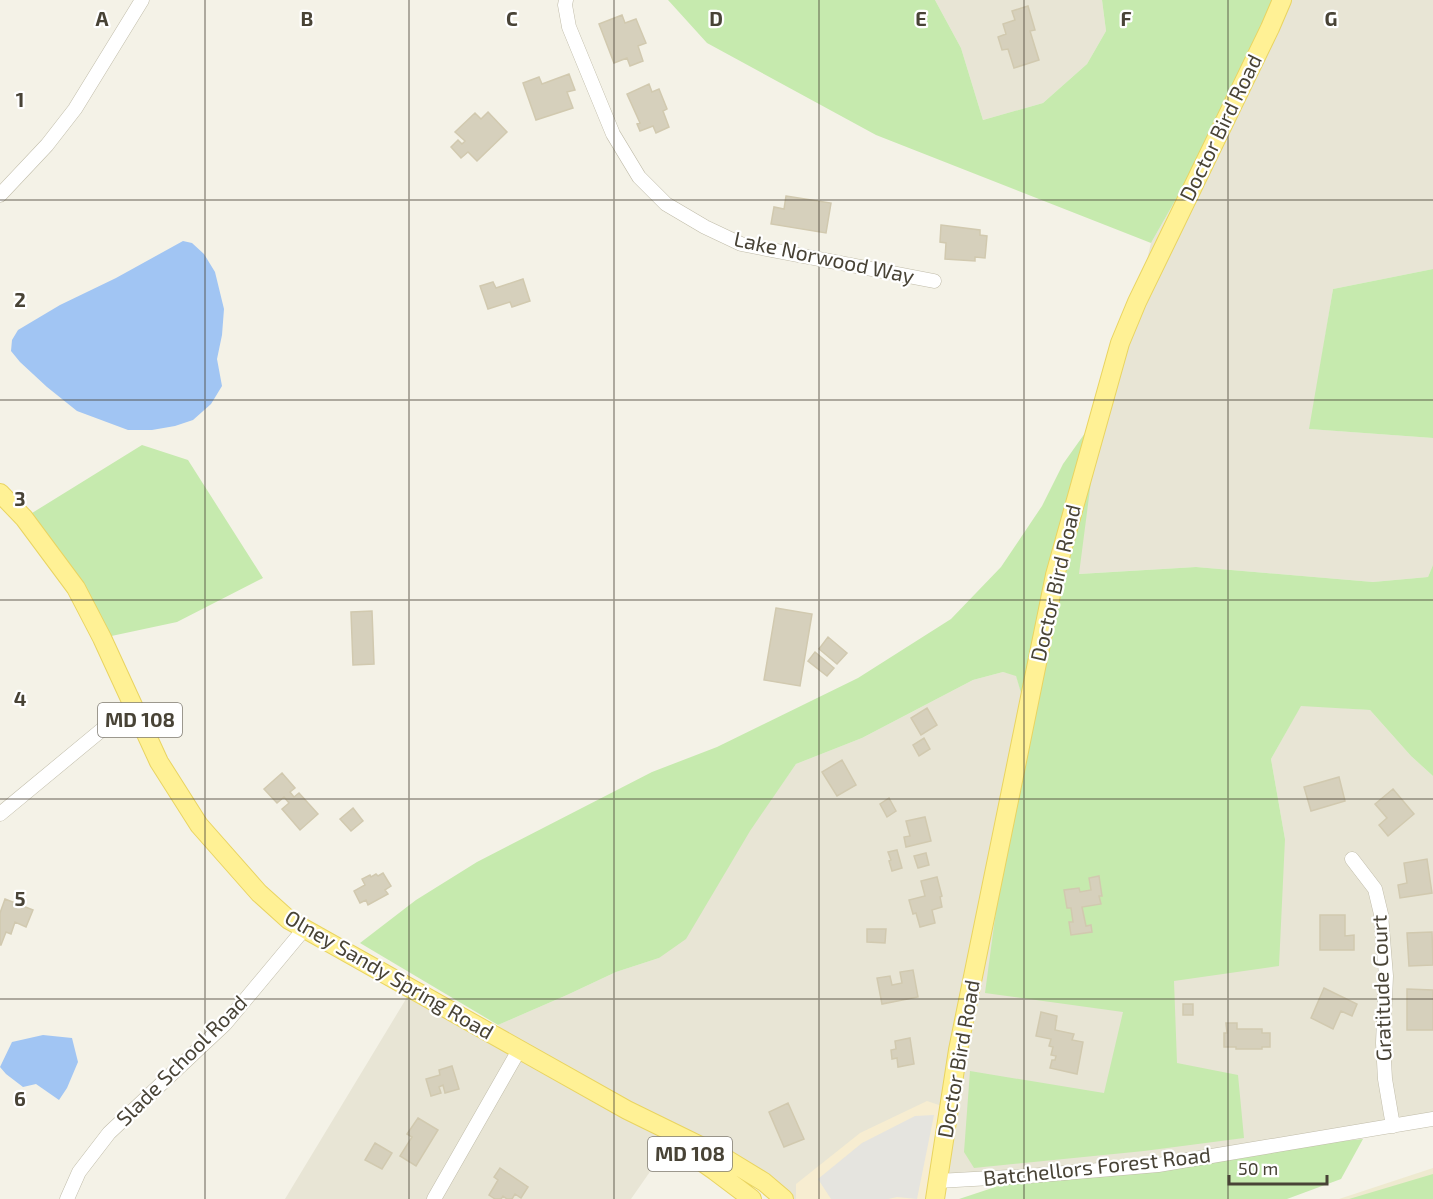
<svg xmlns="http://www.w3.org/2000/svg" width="1433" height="1199" font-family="'Exo 2',sans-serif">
<rect width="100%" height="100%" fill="#f4f2e7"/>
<!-- residential -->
<path fill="#e8e5d5" d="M 935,0 L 1102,0 L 1106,31 L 1087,64 L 1043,103 L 983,120 L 961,48 Z
M 1280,0 L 1433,0 L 1433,269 L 1333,289 L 1310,429 L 1433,438 L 1433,565 L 1428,577 L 1373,582 L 1196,567 L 1078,574 L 1100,412 L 1137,302 L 1151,243 L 1250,69 Z
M 1003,672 L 1016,675 L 1027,713 L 1285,839 L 1271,759 L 1301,705 L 1370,710 L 1411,756 L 1433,776 L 1433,1119 L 1184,1162 L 796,1184 L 796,1199 L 784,1199 L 519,1050 L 498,1025 L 567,995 L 616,972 L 659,958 L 796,764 L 862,738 L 973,680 Z
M 409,994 L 670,1143 L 631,1199 L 285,1199 Z"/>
<!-- commercial -->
<path fill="#f7edd1" d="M 927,1101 L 948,1108 L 935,1199 L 796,1199 L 796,1184 L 860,1133 Z"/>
<!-- education -->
<path fill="#eeead0" d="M 1433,1168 L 1433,1199 L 1339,1199 Z"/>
<!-- green -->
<path fill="#c6eaae" d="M 668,0 L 935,0 L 961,48 L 983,120 L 1043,103 L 1087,64 L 1106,31 L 1102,0 L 1279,0 L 1250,69 L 1151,243 L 876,135 L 707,43 Z
M 1433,269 L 1433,438 L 1309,429 L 1333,289 Z
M 1100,412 L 1079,574 L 1196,567 L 1373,582 L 1428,577 L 1433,565 L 1433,776 L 1411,756 L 1370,710 L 1301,706 L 1271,759 L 1285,839 L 1279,966 L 1174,981 L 1177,1063 L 1238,1075 L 1244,1138 L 1144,1151 L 974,1168 L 964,1152 L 970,1071 L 1104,1093 L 1123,1012 L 985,993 L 1016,761 L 1027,713 L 1016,676 L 1003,672 L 973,680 L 862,738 L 796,764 L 750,831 L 686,939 L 659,958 L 616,972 L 567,995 L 498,1025 L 360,943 L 416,900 L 477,862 L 652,772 L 717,747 L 858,678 L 951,619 L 1001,567 L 1042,506 L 1063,464 Z
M 142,445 L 188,460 L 263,578 L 177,622 L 102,638 L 24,518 Z
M 1363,1139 L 1341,1179 L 1287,1199 L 959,1199 L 1029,1176 L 1251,1150 Z
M 1433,1174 L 1433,1199 L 1349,1199 Z"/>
<!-- parking -->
<path fill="#e5e4df" d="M 934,1115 L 917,1199 L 897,1197 L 888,1199 L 831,1199 L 818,1179 L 862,1143 L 915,1116 Z"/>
<!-- water -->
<path fill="#a1c5f3" d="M 183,241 L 192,243 L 204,254 L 215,272 L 224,309 L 222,335 L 217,359 L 222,386 L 211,404 L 193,420 L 175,426 L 152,430 L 128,430 L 77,411 L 47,387 L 20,362 L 11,351 L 12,340 L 18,330 L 60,305 L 116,278 Z
M 43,1035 L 72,1038 L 78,1062 L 67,1088 L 59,1100 L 36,1084 L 23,1087 L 6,1074 L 0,1067 L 12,1042 Z"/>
<!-- building -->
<path fill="#d6d0bc" stroke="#d1c9af" stroke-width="1.5" d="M 1028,6 L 1035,30 L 1030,31 L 1039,60 L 1014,68 L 1008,49 L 1002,50 L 998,37 L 1006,34 L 1003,24 L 1015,20 L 1012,11 Z
M 622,15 L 625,23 L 636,19 L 646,43 L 638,46 L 643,61 L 630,66 L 627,58 L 614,63 L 599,24 Z
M 569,74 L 575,90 L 567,92 L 573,108 L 536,120 L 523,83 L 539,77 L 542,84 Z
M 649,84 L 652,92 L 659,89 L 667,109 L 663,111 L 669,127 L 656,133 L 653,126 L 640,131 L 637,124 L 640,123 L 627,94 Z
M 488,112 L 507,132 L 477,161 L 468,152 L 461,158 L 451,147 L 458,140 L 462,144 L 465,141 L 455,132 L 475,113 L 481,119 Z
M 786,196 L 831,203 L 826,233 L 771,224 L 774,207 L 784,209 Z
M 941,225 L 980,230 L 980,235 L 987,236 L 985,258 L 975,257 L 975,261 L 945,259 L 946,243 L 940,242 Z
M 523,279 L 530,301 L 512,307 L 510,302 L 488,309 L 480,286 L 493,282 L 496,288 Z
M 776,608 L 812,614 L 800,686 L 764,680 Z
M 372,611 L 374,664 L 353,665 L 351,612 Z
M 828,637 L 847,653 L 837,664 L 819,649 Z
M 815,652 L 834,668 L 827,676 L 808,661 Z
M 927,708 L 937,725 L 921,735 L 911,718 Z
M 924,738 L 930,749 L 919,756 L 913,745 Z
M 842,760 L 856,785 L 837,796 L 822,772 Z
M 282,773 L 295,788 L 290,792 L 294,797 L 299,793 L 318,814 L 300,830 L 282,809 L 289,803 L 284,797 L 277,803 L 264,789 Z
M 1339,777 L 1345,801 L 1311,811 L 1304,787 Z
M 1393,789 L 1414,814 L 1388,836 L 1379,825 L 1387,818 L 1375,804 Z
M 889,798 L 896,811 L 887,817 L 880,804 Z
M 353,808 L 363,821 L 351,831 L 340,819 Z
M 925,817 L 931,841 L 906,847 L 904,837 L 910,836 L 906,821 Z
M 897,850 L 902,868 L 892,871 L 889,861 L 891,860 L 888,852 Z
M 926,853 L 929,865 L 918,868 L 914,856 Z
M 1427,859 L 1432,893 L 1400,898 L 1398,885 L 1407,883 L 1404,863 Z
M 383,873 L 391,886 L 385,890 L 388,894 L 368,905 L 366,900 L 360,903 L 354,891 L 365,885 L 362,879 L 370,875 L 371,877 L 376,874 L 378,876 Z
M 1099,876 L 1102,896 L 1099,896 L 1101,904 L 1082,907 L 1086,926 L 1091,925 L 1092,932 L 1071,935 L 1069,922 L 1073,922 L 1071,908 L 1067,908 L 1064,890 L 1079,888 L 1080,892 L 1091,890 L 1089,878 Z
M 937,877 L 942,896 L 940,897 L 942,907 L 932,910 L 935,923 L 920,927 L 916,913 L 913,914 L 909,900 L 925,896 L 921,881 Z
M 5,899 L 33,910 L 26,927 L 15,922 L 11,934 L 6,932 L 1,945 L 0,945 L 0,913 Z
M 1320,915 L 1345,915 L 1345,936 L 1354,935 L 1354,950 L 1320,950 Z
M 867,929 L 886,929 L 885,943 L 867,942 Z
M 1432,932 L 1433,965 L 1409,966 L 1407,933 Z
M 913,970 L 918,997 L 882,1004 L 877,978 L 890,976 L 892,985 L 902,983 L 900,972 Z
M 1324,988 L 1357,1004 L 1352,1016 L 1341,1011 L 1333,1029 L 1311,1018 Z
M 1407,989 L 1433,990 L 1433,1030 L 1407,1030 Z
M 1183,1004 L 1193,1004 L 1193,1015 L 1183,1015 Z
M 1041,1012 L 1057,1016 L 1055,1030 L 1074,1034 L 1072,1040 L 1083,1042 L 1077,1074 L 1050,1068 L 1052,1060 L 1055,1060 L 1056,1056 L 1051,1055 L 1053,1047 L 1049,1046 L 1051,1039 L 1036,1036 Z
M 1226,1023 L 1237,1023 L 1237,1029 L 1262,1029 L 1262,1033 L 1270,1033 L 1270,1047 L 1262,1047 L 1262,1049 L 1236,1049 L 1236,1047 L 1224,1047 L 1224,1033 L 1227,1033 Z
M 910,1038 L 914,1064 L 898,1067 L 897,1058 L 892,1059 L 891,1050 L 896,1049 L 895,1041 Z
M 452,1066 L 459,1089 L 445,1093 L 443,1085 L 439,1087 L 441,1093 L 431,1096 L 426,1079 L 440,1075 L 439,1070 Z
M 788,1103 L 804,1139 L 784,1147 L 769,1112 Z
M 418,1118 L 438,1130 L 416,1166 L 400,1156 L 412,1137 L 407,1134 Z
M 375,1143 L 392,1153 L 382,1169 L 365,1160 Z
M 500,1168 L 528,1187 L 521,1198 L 515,1194 L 512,1199 L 507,1199 L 503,1196 L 501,1199 L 495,1199 L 489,1195 L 498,1180 L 494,1177 Z"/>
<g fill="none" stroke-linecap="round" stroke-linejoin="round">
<defs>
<path id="minor" d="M 566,0 L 565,5 L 569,27 L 613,134 L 639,177 L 666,204 L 705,227 L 741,244 L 934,281
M 0,195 L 47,145 L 75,109 L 142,0
M 0,814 L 133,704
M 1352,859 L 1375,889 L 1381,914 L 1386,976 L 1383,1043 L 1385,1079 L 1393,1126
M 938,1181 L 1029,1176 L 1158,1165 L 1433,1119
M 67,1199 L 79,1172 L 109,1133 L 225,1024 L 305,928
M 434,1199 L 519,1050"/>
<path id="major" d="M 0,493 L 24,518 L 76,588 L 102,638 L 159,762 L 199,825 L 259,893 L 289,920 L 627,1110 L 723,1157 L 764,1182 L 784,1199
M 675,1143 L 715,1171 L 752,1199
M 935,1199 L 958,1050 L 1055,575 L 1120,343 L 1137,302 L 1270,28 L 1282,0"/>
</defs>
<!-- minor casing -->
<use href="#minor" stroke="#c0bca9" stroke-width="15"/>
<!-- major casing -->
<use href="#major" stroke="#e9d461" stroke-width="20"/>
<!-- minor -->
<use href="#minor" stroke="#fff" stroke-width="14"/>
<!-- major -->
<use href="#major" stroke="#fff195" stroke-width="18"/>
</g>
<!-- grid -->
<path fill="none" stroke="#484336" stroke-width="1.5" stroke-opacity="0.55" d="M 205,0 L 205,1199M 409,0 L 409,1199M 614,0 L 614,1199M 819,0 L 819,1199M 1024,0 L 1024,1199M 1228,0 L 1228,1199M 0,200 L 1433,200M 0,400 L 1433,400M 0,600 L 1433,600M 0,799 L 1433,799M 0,999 L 1433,999"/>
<g text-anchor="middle" stroke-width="4.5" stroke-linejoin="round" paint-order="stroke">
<!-- shield labels -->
<g fill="#fff" stroke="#7f7b72" stroke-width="1.5">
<rect x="98" y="703" width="84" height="34" rx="4.5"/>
<rect x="648" y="1137" width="84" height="34" rx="4.5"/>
</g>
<g font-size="20" font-weight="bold" fill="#484336">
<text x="140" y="727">MD 108</text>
<text x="690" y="1161">MD 108</text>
</g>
<!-- street labels -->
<g font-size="21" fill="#484336" stroke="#fff">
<text transform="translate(1221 128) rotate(-64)" y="7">Doctor Bird Road</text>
<text transform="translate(824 258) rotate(12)" y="7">Lake Norwood Way</text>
<text transform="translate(1056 583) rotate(-77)" y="7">Doctor Bird Road</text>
<text transform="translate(389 975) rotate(30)" y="7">Olney Sandy Spring Road</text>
<text transform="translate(1382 988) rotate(-92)" y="7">Gratitude Court</text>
<text transform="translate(959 1059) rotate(-80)" y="7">Doctor Bird Road</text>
<text transform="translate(182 1061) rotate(-45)" y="7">Slade School Road</text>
<text transform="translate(1097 1167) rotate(-6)" y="7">Batchellors Forest Road</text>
</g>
</g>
<g font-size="20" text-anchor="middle" font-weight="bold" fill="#484336" stroke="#fff" stroke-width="4.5" stroke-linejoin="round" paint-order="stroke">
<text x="102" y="26">A</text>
<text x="307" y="26">B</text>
<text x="512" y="26">C</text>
<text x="716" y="26">D</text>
<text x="921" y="26">E</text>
<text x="1126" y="26">F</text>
<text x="1331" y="26">G</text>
<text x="20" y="107">1</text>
<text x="20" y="307">2</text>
<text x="20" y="506">3</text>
<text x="20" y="706">4</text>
<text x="20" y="906">5</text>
<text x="20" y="1106">6</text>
</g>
<!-- scale -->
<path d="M1229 1175v9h98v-9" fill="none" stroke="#484336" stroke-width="3"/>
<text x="1238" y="1175" font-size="18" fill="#484336" stroke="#ffffff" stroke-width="4.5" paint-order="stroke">50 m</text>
</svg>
